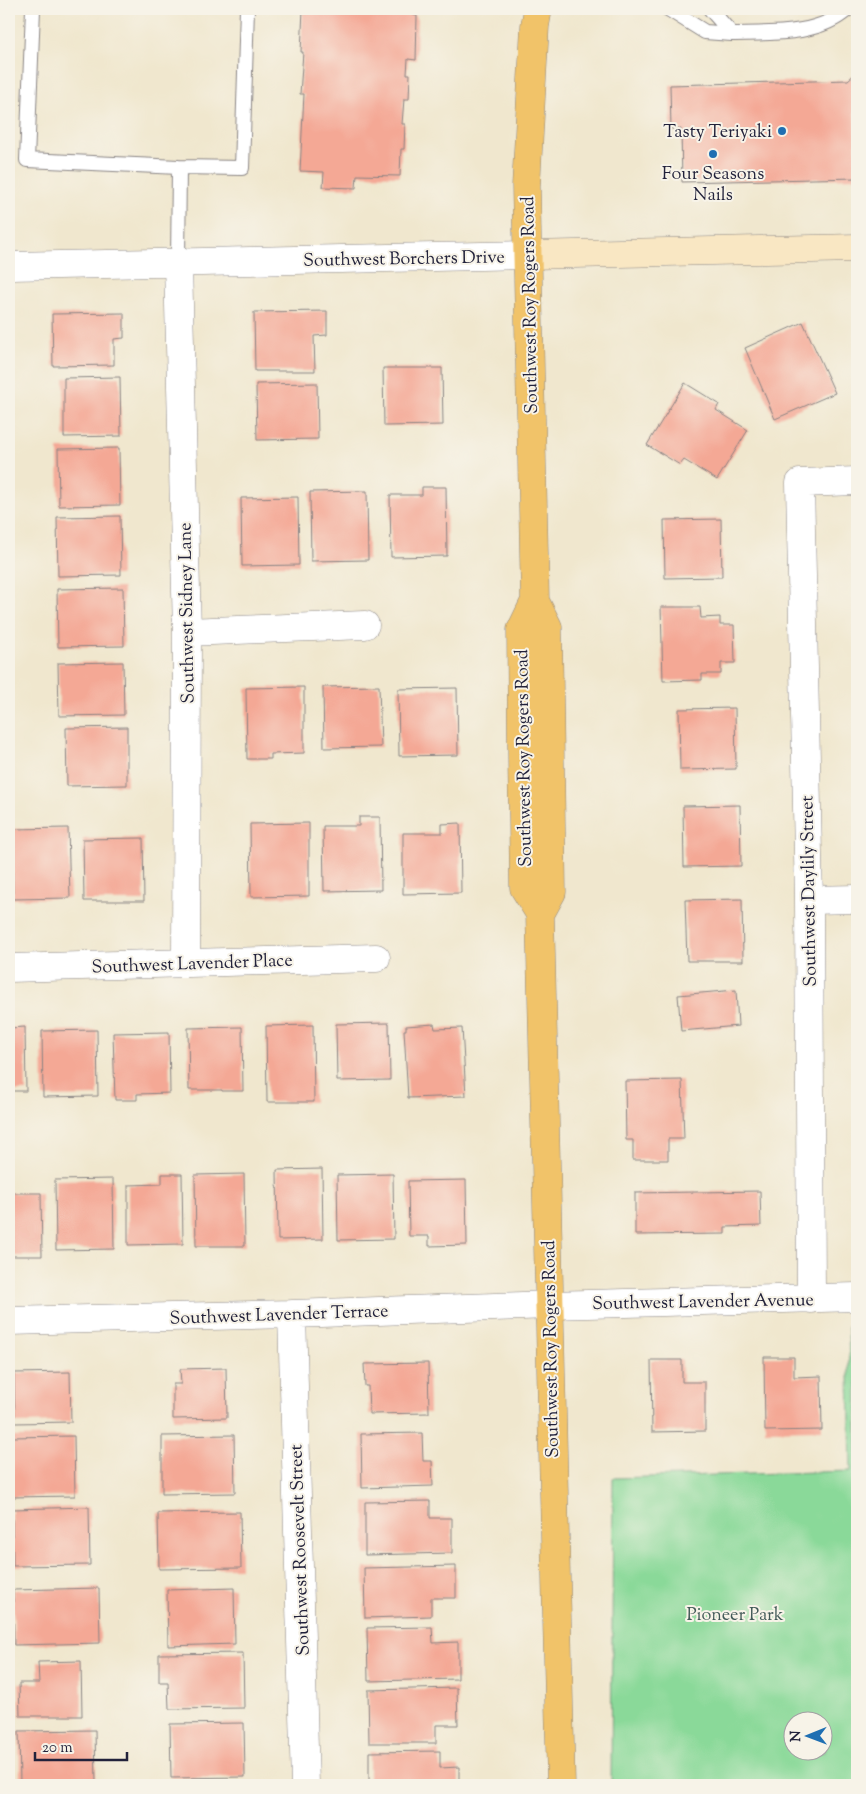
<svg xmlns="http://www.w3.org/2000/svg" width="866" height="1794" font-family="'Sorts Mill Goudy',serif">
<rect width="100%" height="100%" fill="#f7f3e8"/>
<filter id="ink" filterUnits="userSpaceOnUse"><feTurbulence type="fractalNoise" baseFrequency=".02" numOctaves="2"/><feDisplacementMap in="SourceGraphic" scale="10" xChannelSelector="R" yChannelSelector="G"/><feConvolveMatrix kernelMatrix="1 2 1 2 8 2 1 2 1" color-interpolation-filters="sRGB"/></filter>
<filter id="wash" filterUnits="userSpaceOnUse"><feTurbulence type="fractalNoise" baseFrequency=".0096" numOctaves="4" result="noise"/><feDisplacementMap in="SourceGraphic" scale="20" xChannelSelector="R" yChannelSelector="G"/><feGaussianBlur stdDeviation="1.12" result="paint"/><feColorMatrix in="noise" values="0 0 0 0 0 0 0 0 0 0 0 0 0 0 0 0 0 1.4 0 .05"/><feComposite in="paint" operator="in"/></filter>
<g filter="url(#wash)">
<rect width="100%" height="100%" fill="#f0e7ce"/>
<!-- green -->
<path fill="#8ad999" stroke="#567e6a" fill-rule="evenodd" d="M 848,1326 L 857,1326 L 857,1785 L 611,1785 L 613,1478 L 851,1471 ZM 794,1722 L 824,1722 L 824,1752 L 794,1752 Z"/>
<g id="blocks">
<!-- building -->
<path fill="#f4a895" d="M 303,9 L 413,9 L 413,15 L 417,16 L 416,60 L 408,59 L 407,74 L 410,74 L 409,99 L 404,99 L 402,124 L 405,124 L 404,149 L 401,149 L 400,176 L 357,175 L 356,188 L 323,187 L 324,172 L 300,171 L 304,94 L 300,94 L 303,52 L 301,52 Z
M 857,72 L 857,103 L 854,103 L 857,178 L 682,182 L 681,129 L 671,129 L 670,85 L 848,80 Z
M 327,311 L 327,335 L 314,336 L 315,371 L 255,371 L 254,312 Z
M 124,313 L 124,338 L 114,339 L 114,365 L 53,366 L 52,314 Z
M 803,322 L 835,393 L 775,419 L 745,348 Z
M 383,368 L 442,368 L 443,425 L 384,426 Z
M 120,377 L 121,436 L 64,437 L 64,378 Z
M 317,383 L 318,439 L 257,440 L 256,384 Z
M 685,383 L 719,404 L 716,410 L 748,430 L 717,480 L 684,460 L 680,465 L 647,445 Z
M 119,448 L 120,505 L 59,506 L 58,449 Z
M 422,487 L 446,487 L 447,556 L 391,557 L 390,495 L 422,495 Z
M 367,491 L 368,560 L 311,561 L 310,492 Z
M 298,497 L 299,565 L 242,566 L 241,498 Z
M 120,516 L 121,575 L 58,576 L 57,517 Z
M 721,519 L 722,577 L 665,578 L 664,520 Z
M 123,588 L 124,646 L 58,647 L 57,589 Z
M 661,607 L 700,607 L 701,618 L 720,617 L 720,625 L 734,625 L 735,663 L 721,663 L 721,674 L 702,674 L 702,680 L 663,681 Z
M 123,662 L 124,715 L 59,716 L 58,663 Z
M 379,686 L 381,747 L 324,748 L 323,687 Z
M 304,687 L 304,753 L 271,754 L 271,759 L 247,759 L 246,688 Z
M 457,688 L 458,755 L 399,756 L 398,689 Z
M 735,708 L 736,769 L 680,770 L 679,709 Z
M 127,727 L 127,785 L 67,786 L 66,728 Z
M 740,805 L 741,866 L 684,867 L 683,806 Z
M 359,817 L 380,817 L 381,890 L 324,891 L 323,826 L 359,826 Z
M 309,823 L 309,896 L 251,897 L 250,824 Z
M 460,823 L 461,893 L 403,894 L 403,833 L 442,833 L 442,824 Z
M 68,828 L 70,898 L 13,899 L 12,829 Z
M 143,838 L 144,901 L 84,901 L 83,839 Z
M 742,899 L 743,961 L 687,961 L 685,900 Z
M 736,990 L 738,1026 L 681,1031 L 678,995 Z
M 389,1023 L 390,1080 L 337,1081 L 336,1024 Z
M 434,1024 L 435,1029 L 462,1028 L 466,1096 L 408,1098 L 404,1030 L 406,1030 L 406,1026 Z
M 313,1025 L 314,1102 L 267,1102 L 266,1026 Z
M 25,1027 L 26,1091 L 9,1091 L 9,1028 Z
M 242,1027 L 243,1091 L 222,1091 L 222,1090 L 189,1090 L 188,1028 Z
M 97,1030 L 98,1096 L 43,1097 L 42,1031 Z
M 169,1032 L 170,1093 L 137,1094 L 137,1100 L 115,1100 L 113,1033 Z
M 682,1080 L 684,1139 L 668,1139 L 668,1160 L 633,1160 L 633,1140 L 626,1140 L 625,1081 Z
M 322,1169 L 323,1239 L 278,1240 L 277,1170 Z
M 162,1174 L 182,1174 L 183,1244 L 128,1245 L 128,1185 L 162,1184 Z
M 244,1174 L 245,1246 L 196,1246 L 195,1175 Z
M 393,1174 L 394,1239 L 338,1240 L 337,1175 Z
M 113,1179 L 114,1249 L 56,1250 L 55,1180 Z
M 466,1180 L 467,1245 L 429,1246 L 429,1236 L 409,1236 L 408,1181 Z
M 760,1191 L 761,1226 L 725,1227 L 725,1234 L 635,1235 L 635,1193 Z
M 9,1193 L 41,1193 L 42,1256 L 9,1256 Z
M 764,1357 L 794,1357 L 794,1377 L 821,1376 L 822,1430 L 765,1431 Z
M 651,1360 L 682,1360 L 682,1382 L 705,1382 L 705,1431 L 652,1432 Z
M 428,1363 L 429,1413 L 369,1414 L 368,1386 L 365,1386 L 364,1364 Z
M 226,1368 L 227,1418 L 173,1419 L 173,1384 L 181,1384 L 180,1369 Z
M 70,1372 L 71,1422 L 15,1423 L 14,1373 Z
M 422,1433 L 423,1461 L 432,1461 L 433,1486 L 362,1488 L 361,1434 Z
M 234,1435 L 235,1493 L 162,1494 L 162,1436 Z
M 74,1436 L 75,1496 L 11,1497 L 10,1437 Z
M 430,1501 L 430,1518 L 452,1518 L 452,1553 L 365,1555 L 365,1502 Z
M 89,1507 L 90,1565 L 13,1566 L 12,1509 Z
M 240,1512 L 241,1568 L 159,1569 L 158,1513 Z
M 456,1566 L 456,1598 L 431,1598 L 431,1616 L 365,1618 L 364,1568 Z
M 99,1588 L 100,1643 L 14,1645 L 13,1590 Z
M 234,1588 L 235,1644 L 168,1646 L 167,1590 Z
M 432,1627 L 433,1643 L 458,1642 L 458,1679 L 368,1681 L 367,1628 Z
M 243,1653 L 244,1708 L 169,1709 L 168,1682 L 159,1682 L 159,1654 Z
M 81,1661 L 82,1716 L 20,1716 L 19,1683 L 39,1683 L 38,1662 Z
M 457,1688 L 458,1725 L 436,1725 L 436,1743 L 369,1743 L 368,1690 Z
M 244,1723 L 245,1777 L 171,1778 L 170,1724 Z
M 95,1730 L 96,1783 L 20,1784 L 19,1731 Z
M 440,1751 L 440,1768 L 459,1767 L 459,1785 L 369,1785 L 369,1752 Z"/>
</g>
</g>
<g filter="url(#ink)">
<use href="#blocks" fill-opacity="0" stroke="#898484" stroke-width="1"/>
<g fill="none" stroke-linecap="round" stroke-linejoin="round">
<defs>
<path id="lane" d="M 33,9 L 27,160 L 179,167 L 242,168 L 247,9
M 668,9 L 705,32 L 732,34
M 710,9 L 732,34 C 769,33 819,36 848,9
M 178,263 L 179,167"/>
<path id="street" d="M 178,263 L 187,632 L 186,963
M 11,266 L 528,255
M 187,632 L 365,625
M 809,900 L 857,899
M 9,968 L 376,958
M 811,1299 L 809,900 L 800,483 L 857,481
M 292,1314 L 305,1785
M 9,1321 L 292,1314 L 549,1305 L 857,1297"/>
<path id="secondary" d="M 528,255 L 857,248"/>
<path id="primary" d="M 538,9 L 535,26 L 526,186 L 535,601 L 548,627 L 552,892 L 540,914
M 535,601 L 521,630 L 522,758 L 524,888 L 540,914 L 561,1785"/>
</defs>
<!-- lane casing -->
<use href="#lane" stroke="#898484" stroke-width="16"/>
<!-- street casing -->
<use href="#street" stroke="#898484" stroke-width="29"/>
<!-- secondary casing -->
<use href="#secondary" stroke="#898484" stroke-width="29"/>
<!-- primary casing -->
<use href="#primary" stroke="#898484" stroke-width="29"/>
<!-- lane -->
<use href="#lane" stroke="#fff" stroke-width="14"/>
<!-- street -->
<use href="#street" stroke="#fff" stroke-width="28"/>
<!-- secondary -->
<use href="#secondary" stroke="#f9e7c3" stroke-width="28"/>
<!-- primary -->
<use href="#primary" stroke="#f1c369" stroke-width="28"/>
</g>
</g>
<!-- markers -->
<g fill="#1f6fb2" stroke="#f7f3e8" stroke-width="2">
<circle cx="782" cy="131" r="5"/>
<circle cx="713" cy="154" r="5"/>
</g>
<g text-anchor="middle" stroke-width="4" stroke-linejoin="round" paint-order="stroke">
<!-- poi labels -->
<g font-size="18" fill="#22223b" stroke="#f7f3e8" text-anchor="end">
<text x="772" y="137">Tasty Teriyaki</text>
<text x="713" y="179" text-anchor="middle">Four Seasons<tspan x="713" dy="21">Nails</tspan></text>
</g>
<!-- street labels -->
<g font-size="18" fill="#22223b" stroke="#f7f3e8">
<text transform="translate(404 258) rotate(-1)" y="6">Southwest Borchers Drive</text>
<text transform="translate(529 305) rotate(-91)" y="6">Southwest Roy Rogers Road</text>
<text transform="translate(186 613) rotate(-91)" y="6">Southwest Sidney Lane</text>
<text transform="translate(523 758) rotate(-91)" y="6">Southwest Roy Rogers Road</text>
<text transform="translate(808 891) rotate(-91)" y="6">Southwest Daylily Street</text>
<text transform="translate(192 963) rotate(-2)" y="6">Southwest Lavender Place</text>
<text transform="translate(703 1301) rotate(-1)" y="6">Southwest Lavender Avenue</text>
<text transform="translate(279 1314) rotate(-2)" y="6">Southwest Lavender Terrace</text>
<text transform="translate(550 1349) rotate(-91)" y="6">Southwest Roy Rogers Road</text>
<text transform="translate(299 1550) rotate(-92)" y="6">Southwest Roosevelt Street</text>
</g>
<!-- park labels -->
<g font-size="18" fill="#415957" stroke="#f7f3e8">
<text x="735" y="1620">Pioneer Park</text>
</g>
</g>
<!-- margin -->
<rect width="866" height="1794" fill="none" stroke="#f7f3e8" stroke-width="30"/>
<!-- north arrow -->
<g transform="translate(808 1736) rotate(269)"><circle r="24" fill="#f7f3e8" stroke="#a29fa3"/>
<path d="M0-4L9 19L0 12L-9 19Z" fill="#1f6fb2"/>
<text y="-8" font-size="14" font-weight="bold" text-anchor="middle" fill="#22223b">N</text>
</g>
<!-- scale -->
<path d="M35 1752v8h92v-8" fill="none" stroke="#22223b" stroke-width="2.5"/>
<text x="42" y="1752" font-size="15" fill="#22223b" stroke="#f7f3e8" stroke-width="4" paint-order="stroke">20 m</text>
</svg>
